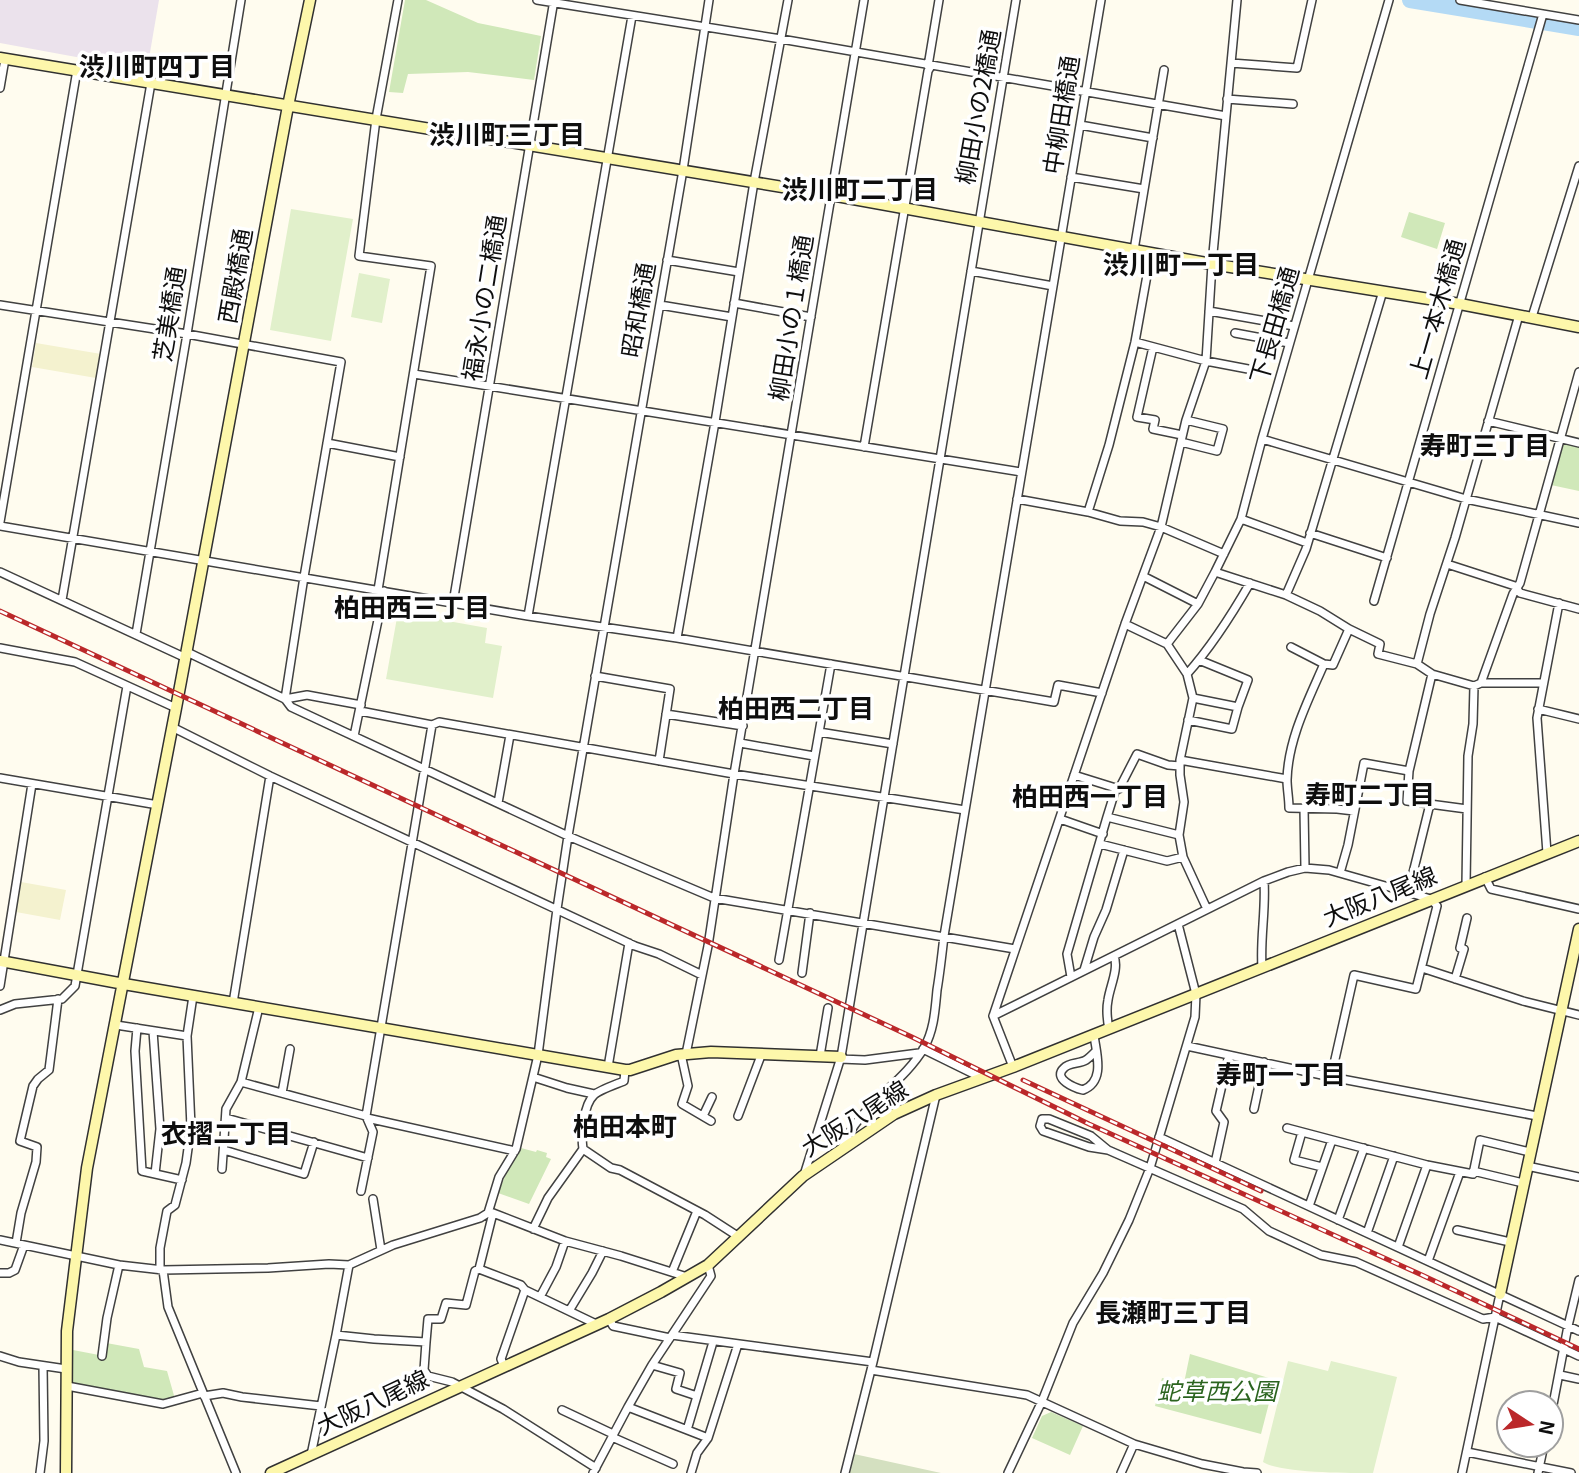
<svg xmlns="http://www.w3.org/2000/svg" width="1579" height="1473" font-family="Georgia,'Noto Sans JP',serif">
<rect width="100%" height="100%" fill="#fffcef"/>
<!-- industrial -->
<path fill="#ebe2ec" d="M 0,0 L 159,0 L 147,70 L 0,43 Z"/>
<!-- farmland -->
<path fill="#f4f2cf" d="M 36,343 L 101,354 L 96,378 L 32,367 Z
M 21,882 L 66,890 L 60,920 L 16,912 Z"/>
<!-- green -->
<path fill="#d0e8b9" d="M 405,0 L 426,0 L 478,23 L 541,36 L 534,80 L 468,72 L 408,74 L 403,93 L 389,92 Z
M 1409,212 L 1445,223 L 1437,249 L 1401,237 Z
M 1567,443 L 1579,446 L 1579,491 L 1551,485 L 1561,445 Z
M 521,1148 L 536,1152 L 537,1150 L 547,1153 L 546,1157 L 551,1159 L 529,1204 L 498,1193 L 509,1167 Z
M 101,1342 L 139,1349 L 144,1367 L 167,1371 L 175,1399 L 164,1402 L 71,1385 L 70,1382 L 73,1350 L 99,1355 Z
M 1190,1354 L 1275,1380 L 1261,1434 L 1155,1406 L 1162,1378 L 1184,1383 Z
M 1051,1412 L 1083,1426 L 1070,1455 L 1032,1438 L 1042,1416 Z"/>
<!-- cemetery -->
<path fill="#d4e0c0" d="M 854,1454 L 941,1473 L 849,1473 Z"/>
<!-- pitch -->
<path fill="#e1f0cb" d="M 291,209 L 353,219 L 331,341 L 270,330 Z
M 359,273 L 390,279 L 382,323 L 351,317 Z
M 398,612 L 487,628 L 485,643 L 502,646 L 493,698 L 386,679 Z
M 1288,1361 L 1328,1371 L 1331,1361 L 1397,1377 L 1373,1473 C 1349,1473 1279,1473 1263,1462 Z"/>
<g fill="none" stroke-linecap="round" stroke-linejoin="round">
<!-- river -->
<path stroke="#b4daf5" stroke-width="16" d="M 1410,0 L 1579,28"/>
<defs>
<path id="street" d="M 537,0 L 781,39 L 1226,116
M 1460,0 L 1579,20
M 1231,63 L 1297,68 L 1312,0
M 928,66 L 939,0
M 0,88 L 5,59
M 1227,99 L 1293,104
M 1080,125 L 1153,138
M 1071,177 L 1144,189
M 1134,250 L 1164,70
M 667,260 L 739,272
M 971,271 L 1053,286
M 734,303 L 811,317
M 0,305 L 187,334 L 341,362 L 304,577 L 285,699
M 660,305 L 732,317
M 1209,311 L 1294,326
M 1532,317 L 1579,166
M 1235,333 L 1289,343
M 1135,342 L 1206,361 L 1248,369
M 1153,347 L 1137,417 L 1155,420 L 1153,429 L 1182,435
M 414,374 L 1021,472
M 1488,421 L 1579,443
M 1262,439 L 1466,499 L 1579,523
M 1181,442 L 1217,451 L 1223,429 L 1186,420
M 327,443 L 400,457
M 864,447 L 928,71 L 931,66
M 1017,499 L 1088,512 L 1120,521 L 1143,522 L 1161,527 L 1224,554
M 1088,512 L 1109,445 L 1135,342 L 1151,253
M 1241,519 L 1307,543
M 0,522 L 77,70
M 0,526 L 528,616 L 677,638 L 1054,702 L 1058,685 L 1102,693
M 1310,533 L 1387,558
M 1447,564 L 1515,586 L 1520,593 L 1579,609
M 0,572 L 186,658
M 1215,572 L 1286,595 L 1320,611 L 1349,629 L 1380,644 L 1378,654 L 1417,664 L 1432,674 L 1474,686
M 1143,576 L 1198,604
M 378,590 L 431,266 L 359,256 L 376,119 L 398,0
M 1286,595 L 1306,549 L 1383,291
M 62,600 L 151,83
M 1374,601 L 1543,14
M 453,603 L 554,0
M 528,616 L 632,16
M 1125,624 L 1167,644 L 1187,674 L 1193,698 L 1180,760 L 1180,775 L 1184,802 L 1179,835 L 1183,857 L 1207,909
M 1349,629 L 1333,665 L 1324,664 C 1308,701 1288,739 1287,780 C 1287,789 1289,798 1289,808 L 1337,809 L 1354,811
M 136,634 L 187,334 L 241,0
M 677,638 L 715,422 L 754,182 L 788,0
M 1167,644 L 1198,604 L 1215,572 L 1241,519 L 1262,439 L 1389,0
M 1291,647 L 1324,664
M 0,648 L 75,662 L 176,708
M 187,652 L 285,699 L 291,707 L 568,836 L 714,898 L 1015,949
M 1417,664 L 1430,614 L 1455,538 L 1519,315
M 1187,674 C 1212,646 1231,616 1250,583
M 1432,674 L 1409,771 L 1407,801 L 1467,809
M 595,676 L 670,689 L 659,761
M 1481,683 L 1543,683
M 1193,698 L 1238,707
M 285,699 L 307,695 L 361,705
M 1538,709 L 1579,719
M 360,711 L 432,725 L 439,722 L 734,774 L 965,810
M 666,714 L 743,726
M 1188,720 L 1232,729 L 1238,707 L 1248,680 L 1199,660
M 172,727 L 270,776 L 635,946 L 659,954 L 702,975
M 819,732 L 893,744
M 354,736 L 384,591
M 740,743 L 814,756
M 1180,760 L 1287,779
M 1074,775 L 1119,789 L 1137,754 L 1168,765 L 1180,766
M 0,778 L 158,805
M 498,803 L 510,735
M 1304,808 L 1305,868
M 1107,817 L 1116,788
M 1060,819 L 1103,834
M 1100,844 L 1167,861 L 1183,857
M 1547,853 L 1537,718 L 1559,603
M 1340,873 L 1348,845 L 1364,763 L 1409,771
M 1485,877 L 1491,889 L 1579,909
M 1466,885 L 1468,756 L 1473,724 L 1474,686 L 1481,683 L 1513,594 L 1520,583 L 1579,372
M 1408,893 L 1430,804
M 779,960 L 831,664
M 1262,967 C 1260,938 1266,910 1264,881
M 1422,968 L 1523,1001 L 1579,1015
M 1084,970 L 1094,937 L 1106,910 L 1124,850
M 802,973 L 810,913
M 1071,977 L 1067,954 L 1107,817 L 1179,835
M 1455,979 L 1464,949 L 1460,948 L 1467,918
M 0,986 L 32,784
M 233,1003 L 270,776
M 0,1010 L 15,1004 L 62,999 L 75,986 L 127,686
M 993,1016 L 1264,881 L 1288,872 L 1305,868 L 1329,870 L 1431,899 L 1437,906 L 1416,989 L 1354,975 L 1331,1077
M 116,1025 L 187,1036
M 137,1028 L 135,1051 L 142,1171 L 182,1180
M 1109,1029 C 1107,1019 1106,1010 1108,1000 C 1110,986 1119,969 1114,956
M 153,1031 L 160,1129 L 155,1174
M 1094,1035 C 1096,1053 1106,1081 1083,1090 C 1075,1088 1052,1079 1064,1068 C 1069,1062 1080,1064 1086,1060 C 1089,1058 1093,1054 1095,1052
M 1187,1046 L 1331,1077 L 1537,1116
M 923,1049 L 982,1078
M 681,1054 L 688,1086 L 682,1104 L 711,1121
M 686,1054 L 708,946 L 734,774 L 864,0
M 820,1056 L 828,1008
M 840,1059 L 865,1060 L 919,1053
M 608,1067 L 629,943
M 1013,1067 L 993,1016 L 1125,624 L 1161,527 L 1186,420 L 1206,361 L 1212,264 L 1237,0
M 625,1070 L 624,1081 C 617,1084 599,1090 594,1095 C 583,1105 581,1136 583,1149 L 611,1168 L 620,1170 L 705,1215 L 739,1237
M 533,1077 L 567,1088 L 594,1094
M 241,1082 L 366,1116
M 282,1093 L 290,1049
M 1254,1109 L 1264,1062
M 703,1116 L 712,1097
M 738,1116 L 762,1053
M 226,1118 L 368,1158
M 367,1118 L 515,1151
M 1287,1128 L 1427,1165 L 1473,1174 L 1480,1140 L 1530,1152
M 1302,1132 L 1294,1160 L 1322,1167
M 1159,1137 L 1579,1331
M 842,1148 C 858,1106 902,1085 924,1048 C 934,1030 935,1011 937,990 C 940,972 942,954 944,936 L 1101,0
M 224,1150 L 304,1174 L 314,1142
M 1108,1150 L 1091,1136 L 1049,1119 L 1042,1119 L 1040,1126 L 1043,1131 L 1089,1147 L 1108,1150 L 1243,1209 L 1269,1231 L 1321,1255 L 1356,1262 L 1483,1319 L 1495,1317 L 1579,1356
M 1215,1163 L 1224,1122 L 1216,1111 L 1229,1055
M 1527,1166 L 1579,1177
M 222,1169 L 226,1109 L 241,1082 L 259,1007
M 1473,1171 L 1523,1183
M 804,1175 L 841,1057 L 1016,0
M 361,1191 L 373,1132 L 366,1116 L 432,725
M 373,1199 L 381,1250
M 1309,1206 L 1332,1140
M 488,1213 L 499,1177 L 516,1149 L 538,1055 L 557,909 L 568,836 L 683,170 L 709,0
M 1338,1220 L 1364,1148
M 533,1229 L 548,1198 L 583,1149
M 1457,1230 L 1510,1242
M 1367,1233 L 1394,1156
M 0,1240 L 119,1265 L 163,1270 L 268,1268 L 329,1264 L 349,1265 L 393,1245 L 480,1218 L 488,1213 L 493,1213 L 565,1241 L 621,1256 L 687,1277
M 16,1243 L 21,1213 L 36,1162 L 37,1147 L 20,1141 L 33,1086 L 38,1079 L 49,1070 L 58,999
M 1398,1247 L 1427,1165
M 1428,1261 L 1460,1172
M 479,1269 L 521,1285 L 525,1290 L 596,1324
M 160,1270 L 160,1248 L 167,1211 L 175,1205 L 186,1163 L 191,1127 L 187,1036 L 193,996
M 163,1270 L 168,1307 L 236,1473
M 672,1272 L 697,1211
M 0,1273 L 9,1273 L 15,1270 L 24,1245
M 540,1297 L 556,1267 L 565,1241
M 569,1311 L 592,1273 L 603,1251
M 609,1319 L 613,1326 L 670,1338
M 336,1335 L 374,1339 L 426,1342 L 428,1319 L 441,1319 L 446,1303 L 466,1305 L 475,1271 L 479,1269 L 493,1213
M 672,1335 L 873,1362
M 426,1342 L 424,1370 L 428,1376 L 452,1382 L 503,1409 L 596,1468
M 0,1356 L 19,1362 L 66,1369
M 102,1356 L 107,1318 L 119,1265
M 652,1365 L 680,1373 L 676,1389 L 697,1396
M 504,1366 L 501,1359 L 525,1290
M 871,1370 L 1027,1395 L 1134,1444 L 1202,1464 L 1243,1472 L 1257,1473
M 1560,1375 L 1579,1379
M 67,1386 L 163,1404 L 203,1393
M 204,1396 L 223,1393 L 242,1397 L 321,1406
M 628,1407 L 708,1438
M 562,1410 L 613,1434
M 1551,1415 L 1568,1326 L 1579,1280
M 687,1430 L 713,1342
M 612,1437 L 673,1464
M 1467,1452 L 1571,1473
M 311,1455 L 336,1335 L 349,1265
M 40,1473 L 44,1441 L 43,1366
M 593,1473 L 628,1407 L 652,1365 L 711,1276 L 708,1265
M 691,1473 L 697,1453 L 708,1438 L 738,1344
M 845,1473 L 873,1362 L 936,1095
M 1008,1473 L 1042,1401 L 1073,1323 L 1103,1273 L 1129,1220 L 1150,1168 L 1195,1017 L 1196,994 L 1178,924
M 1121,1473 L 1134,1444
M 1462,1473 L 1500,1294
M 1538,1473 L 1544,1445"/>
<path id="secondary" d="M 0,58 L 831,195 L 1212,264 L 1460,304 L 1579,327
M 0,961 L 124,984 L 625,1070 L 630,1070 L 676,1055 L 711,1052 L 841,1057
M 1500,1294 L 1579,929
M 66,1473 L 67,1331 L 87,1168 L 176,708 L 288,106 L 310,0
M 271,1473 L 609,1319 L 661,1292 L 708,1265 L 803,1176 L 894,1114 L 936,1095 L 1013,1067 L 1579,841"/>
</defs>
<!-- street casing -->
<use href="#street" stroke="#414141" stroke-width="10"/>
<!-- secondary casing -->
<use href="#secondary" stroke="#303030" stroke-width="13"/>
<!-- street -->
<use href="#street" stroke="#fff" stroke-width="7"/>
<!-- secondary -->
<use href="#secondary" stroke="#fdf7ab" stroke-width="10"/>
<defs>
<path id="rail" d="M 0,611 L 912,1037 L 1089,1124 L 1424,1276 L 1579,1349
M 1023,1080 L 1261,1191"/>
</defs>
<!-- rail casing -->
<use href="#rail" stroke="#bb282a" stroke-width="5"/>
<!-- rail -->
<use href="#rail" stroke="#fff" stroke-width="2.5" stroke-dasharray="8" stroke-linecap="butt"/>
</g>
<g text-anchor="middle" stroke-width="7" stroke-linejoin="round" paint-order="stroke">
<!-- street labels -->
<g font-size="24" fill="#0e0e0e" stroke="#fff">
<text transform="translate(979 107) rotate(-80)" y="8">柳田小の2橋通</text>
<text transform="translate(1062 115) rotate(-81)" y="8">中柳田橋通</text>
<text transform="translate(236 276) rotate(-80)" y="8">西殿橋通</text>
<text transform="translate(485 298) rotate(-81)" y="8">福永小の二橋通</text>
<text transform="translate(1438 309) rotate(-74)" y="8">上一本木橋通</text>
<text transform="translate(639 310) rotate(-80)" y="8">昭和橋通</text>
<text transform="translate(170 314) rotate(-81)" y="8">芝美橋通</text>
<text transform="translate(792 318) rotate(-81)" y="8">柳田小の１橋通</text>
<text transform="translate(1275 325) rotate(-74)" y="8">下長田橋通</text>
<text transform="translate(1380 897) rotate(-22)" y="8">大阪八尾線</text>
<text transform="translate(855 1119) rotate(-32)" y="8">大阪八尾線</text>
<text transform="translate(373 1403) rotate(-25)" y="8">大阪八尾線</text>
</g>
<!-- park labels -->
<g font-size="24" font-style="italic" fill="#2b641f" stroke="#fff">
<text x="1217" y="1400">蛇草西公園</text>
</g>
<!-- neighbourhood labels -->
<g font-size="26" font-weight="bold" fill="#0e0e0e" stroke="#fff">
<text x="157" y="76">渋川町四丁目</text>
<text x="507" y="144">渋川町三丁目</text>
<text x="860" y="199">渋川町二丁目</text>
<text x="1181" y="274">渋川町一丁目</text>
<text x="1485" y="455">寿町三丁目</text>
<text x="412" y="617">柏田西三丁目</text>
<text x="796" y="718">柏田西二丁目</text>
<text x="1370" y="804">寿町二丁目</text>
<text x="1090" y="806">柏田西一丁目</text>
<text x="1281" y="1084">寿町一丁目</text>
<text x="625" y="1136">柏田本町</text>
<text x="226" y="1143">衣摺二丁目</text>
<text x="1173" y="1322">長瀬町三丁目</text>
</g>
</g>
<!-- north arrow -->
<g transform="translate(1530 1424) rotate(102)"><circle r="33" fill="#ffffff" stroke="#9f9f9f" stroke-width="2"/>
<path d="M0-5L12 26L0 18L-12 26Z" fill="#bb282a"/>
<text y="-10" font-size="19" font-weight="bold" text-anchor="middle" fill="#0e0e0e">N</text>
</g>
</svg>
